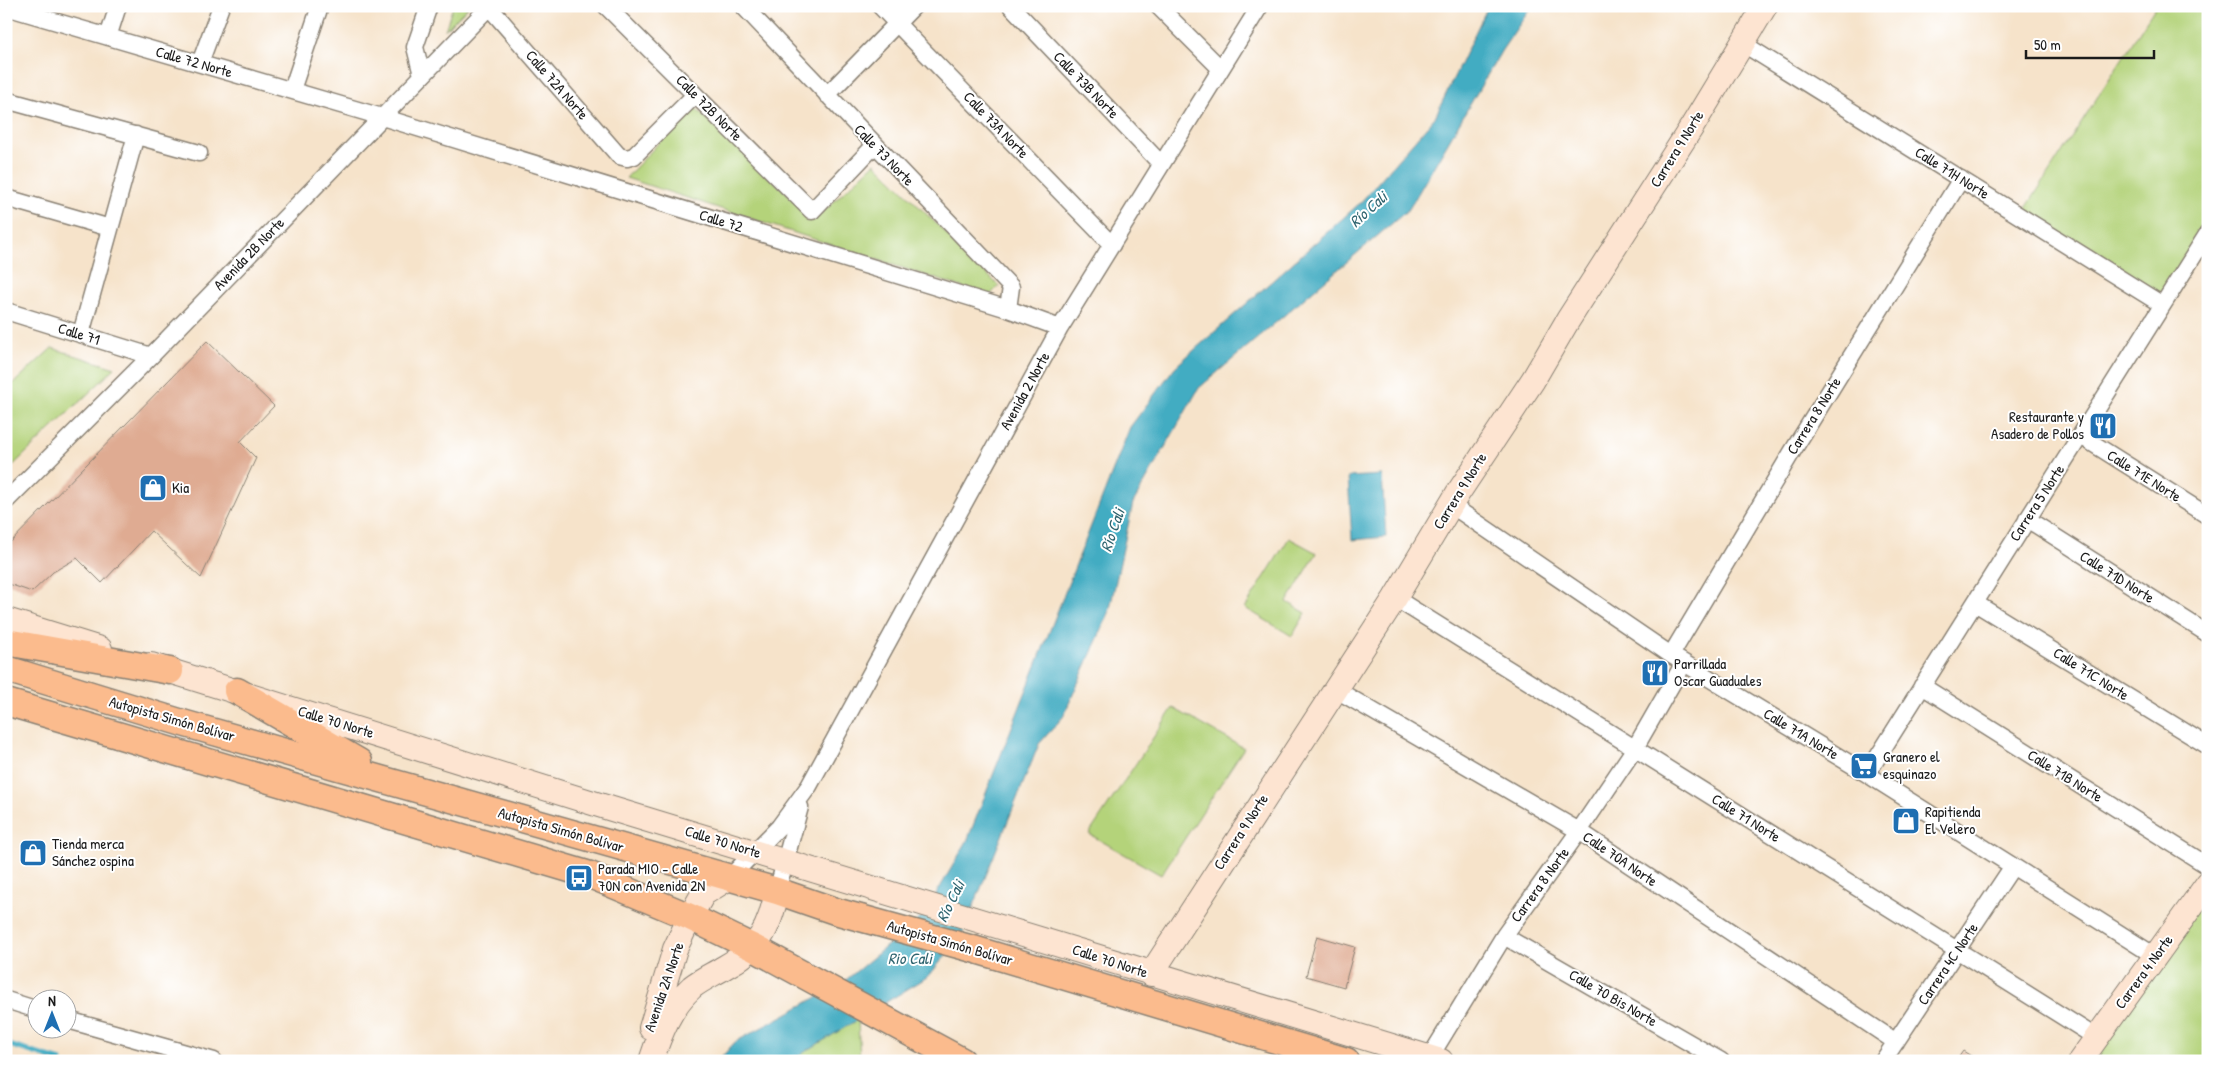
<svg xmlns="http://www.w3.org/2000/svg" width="2214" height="1067" font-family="'Patrick Hand',sans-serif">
<rect width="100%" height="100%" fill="#fff"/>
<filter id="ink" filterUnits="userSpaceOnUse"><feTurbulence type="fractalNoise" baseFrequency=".02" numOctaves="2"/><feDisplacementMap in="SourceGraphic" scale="10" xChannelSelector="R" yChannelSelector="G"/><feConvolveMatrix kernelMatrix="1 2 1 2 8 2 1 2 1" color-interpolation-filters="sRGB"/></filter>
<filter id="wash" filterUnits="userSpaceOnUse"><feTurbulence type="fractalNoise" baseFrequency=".0096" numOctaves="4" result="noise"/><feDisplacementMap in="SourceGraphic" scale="20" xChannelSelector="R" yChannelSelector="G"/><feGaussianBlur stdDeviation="1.12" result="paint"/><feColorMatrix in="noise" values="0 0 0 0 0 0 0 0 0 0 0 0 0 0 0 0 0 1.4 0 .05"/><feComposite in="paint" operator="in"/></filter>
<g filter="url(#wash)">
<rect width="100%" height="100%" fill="#f6e3ca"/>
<!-- green -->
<path fill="#b4d37a" stroke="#68784b" d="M 453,6 L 469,6 L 445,30 Z
M 2156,6 L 2208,7 L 2208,230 L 2161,304 L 2021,216 Z
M 693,106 L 815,219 L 875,163 L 999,286 L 989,296 L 626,178 Z
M 52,348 L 115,368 L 6,472 L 6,390 Z
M 1289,538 L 1317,553 L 1287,602 L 1306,613 L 1292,636 L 1245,608 Z
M 1173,708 L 1244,748 L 1161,875 L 1089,834 Z
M 2208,883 L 2208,1061 L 2080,1061 Z
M 858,1019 L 860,1061 L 790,1061 Z"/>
<!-- water -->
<path fill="#42acc2" stroke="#2f646f" d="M 1488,6 L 1532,6 L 1502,50 L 1409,209 L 1199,388 L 1133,503 L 1109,613 L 1063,717 L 1039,744 L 962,935 L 929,976 L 790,1061 L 718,1061 L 735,1042 L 841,984 L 924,915 L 967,841 L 1130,427 L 1175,367 L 1360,203 L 1435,117 Z
M 1382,475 L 1386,537 L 1352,540 L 1348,477 Z"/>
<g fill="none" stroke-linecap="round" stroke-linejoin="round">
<!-- stream -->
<path stroke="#42acc2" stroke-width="5" d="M 6,1044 L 61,1061"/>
</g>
<g id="blocks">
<!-- building -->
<path fill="#dfab92" d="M 207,341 L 274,406 L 240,442 L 256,458 L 201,578 L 151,531 L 102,583 L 77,558 L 53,572 L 32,592 L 6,583 L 6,547 Z
M 1317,936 L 1355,947 L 1344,987 L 1306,976 Z
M 1963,1051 L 1976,1059 L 1975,1061 L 1956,1061 Z"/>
</g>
</g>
<g filter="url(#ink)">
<use href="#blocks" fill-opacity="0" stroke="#898073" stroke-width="1"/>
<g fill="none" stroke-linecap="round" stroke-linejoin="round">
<defs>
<path id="street" d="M 606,6 L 812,211 L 875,145
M 743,6 L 1011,287 L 1008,309
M 880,6 L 1112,245
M 1011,6 L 1161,164
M 1158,6 L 1221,69
M 6,7 L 382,117 L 1008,309 L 1060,328
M 489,7 L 619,156 L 627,158 L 634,156 L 695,95
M 108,37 L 118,6
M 1742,43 L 2161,304
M 200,63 L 221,6
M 422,75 L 415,47 L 429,6
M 292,90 L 320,6
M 827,95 L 914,6
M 6,100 L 199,153
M 6,198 L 110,228
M 6,311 L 151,356
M 81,334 L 136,135
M 2081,436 L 2208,516
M 6,501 L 151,356 L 490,6
M 1451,505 L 1671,655 L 1867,774 L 2155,956
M 2027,519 L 2208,634
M 1395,598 L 2097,1038
M 1975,603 L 2208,746
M 1671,655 L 1792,452 L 1961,179
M 1922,686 L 2208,866
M 1335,689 L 1579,831 L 1896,1042
M 1867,774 L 2208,233
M 730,877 L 779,827 L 809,786 L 1060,328 L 1260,6
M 777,891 L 800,807
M 1504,936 L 1721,1061
M 6,1000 L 38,1010
M 68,1020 L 214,1061
M 1430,1057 L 1504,936 L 1579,831 L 1635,748 L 1684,663
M 1883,1061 L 2013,866"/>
<path id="secondary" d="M 6,620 L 100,649
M 151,665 L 612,809 L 1441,1061
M 1151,974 L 1395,598 L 1458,493 L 1533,380 L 1568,320 L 1693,125 L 1765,6
M 651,1028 L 675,949 L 690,917 L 703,894 L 730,877
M 651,1061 C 660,1034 670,1007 692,987 C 702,979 714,974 725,967 C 759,949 770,928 777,891
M 2080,1061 L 2208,883"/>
<path id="primary" d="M 6,642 L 170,671
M 6,669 L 186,724 L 777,891 L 835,911 L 973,949 L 1346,1061
M 237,691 L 359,762
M 6,702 L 590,875 L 690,917 L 754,948 L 962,1061"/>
</defs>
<!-- street casing -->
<use href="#street" stroke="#898073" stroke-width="19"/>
<!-- secondary casing -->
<use href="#secondary" stroke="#898073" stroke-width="26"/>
<!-- primary casing -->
<use href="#primary" stroke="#898073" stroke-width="29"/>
<!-- street -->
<use href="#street" stroke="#fff" stroke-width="16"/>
<!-- secondary -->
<use href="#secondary" stroke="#fde4d1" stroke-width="24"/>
<!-- primary -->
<use href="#primary" stroke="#fbbb8d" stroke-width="26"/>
</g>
</g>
<!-- icons -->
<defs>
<symbol id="restaurant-square" viewBox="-11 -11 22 22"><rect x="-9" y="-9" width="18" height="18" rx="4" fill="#1f6fb2" stroke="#fff"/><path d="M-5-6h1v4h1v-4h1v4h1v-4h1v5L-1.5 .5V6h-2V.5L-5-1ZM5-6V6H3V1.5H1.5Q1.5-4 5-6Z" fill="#fff"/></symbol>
<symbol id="shop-square" viewBox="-11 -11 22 22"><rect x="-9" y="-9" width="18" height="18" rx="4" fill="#1f6fb2" stroke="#fff"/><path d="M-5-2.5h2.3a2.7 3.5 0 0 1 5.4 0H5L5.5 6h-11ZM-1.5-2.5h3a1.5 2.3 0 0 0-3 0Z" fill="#fff"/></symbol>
<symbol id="supermarket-square" viewBox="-11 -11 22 22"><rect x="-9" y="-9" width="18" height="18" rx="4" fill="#1f6fb2" stroke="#fff"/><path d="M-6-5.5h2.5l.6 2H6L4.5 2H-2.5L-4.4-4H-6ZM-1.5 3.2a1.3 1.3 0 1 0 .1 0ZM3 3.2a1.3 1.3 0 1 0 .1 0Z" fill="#fff"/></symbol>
<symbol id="bus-square" viewBox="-11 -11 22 22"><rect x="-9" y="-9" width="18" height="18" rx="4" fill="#1f6fb2" stroke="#fff"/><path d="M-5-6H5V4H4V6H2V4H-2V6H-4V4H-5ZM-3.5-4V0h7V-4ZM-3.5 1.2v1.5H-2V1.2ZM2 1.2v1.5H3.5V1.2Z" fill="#fff"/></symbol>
</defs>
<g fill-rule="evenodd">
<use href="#restaurant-square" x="2087" y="410" width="32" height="32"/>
<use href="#shop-square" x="137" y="472" width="32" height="32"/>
<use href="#restaurant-square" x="1639" y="657" width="32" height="32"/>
<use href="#supermarket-square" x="1848" y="750" width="32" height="32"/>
<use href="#shop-square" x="1890" y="805" width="32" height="32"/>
<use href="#shop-square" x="17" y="837" width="32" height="32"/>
<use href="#bus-square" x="563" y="862" width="32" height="32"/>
</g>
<g text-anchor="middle" stroke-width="4" stroke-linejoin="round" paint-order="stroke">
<!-- street labels -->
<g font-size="15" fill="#1c1c1c" stroke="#fff">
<text transform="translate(194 62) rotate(16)" y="5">Calle 72 Norte</text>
<text transform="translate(557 85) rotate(49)" y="5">Calle 72A Norte</text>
<text transform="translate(1086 85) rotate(46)" y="5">Calle 73B Norte</text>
<text transform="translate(709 108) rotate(45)" y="5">Calle 72B Norte</text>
<text transform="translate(996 125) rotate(46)" y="5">Calle 73A Norte</text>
<text transform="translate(1677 149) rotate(-58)" y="5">Carrera 9 Norte</text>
<text transform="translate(884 155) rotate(46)" y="5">Calle 73 Norte</text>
<text transform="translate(1952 173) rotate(32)" y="5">Calle 71H Norte</text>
<text transform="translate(721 221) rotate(17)" y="5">Calle 72</text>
<text transform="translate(249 254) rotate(-46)" y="5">Avenida 2B Norte</text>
<text transform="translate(79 334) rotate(17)" y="5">Calle 71</text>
<text transform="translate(1025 391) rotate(-61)" y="5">Avenida 2 Norte</text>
<text transform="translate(1814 416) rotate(-58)" y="5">Carrera 8 Norte</text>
<text transform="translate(2144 476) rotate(32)" y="5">Calle 71E Norte</text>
<text transform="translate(1460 491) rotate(-58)" y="5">Carrera 9 Norte</text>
<text transform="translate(2037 503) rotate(-57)" y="5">Carrera 5 Norte</text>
<text transform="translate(2117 577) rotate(32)" y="5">Calle 71D Norte</text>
<text transform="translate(2091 674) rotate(32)" y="5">Calle 71C Norte</text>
<text transform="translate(172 719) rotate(16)" y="5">Autopista Simón Bolívar</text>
<text transform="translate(336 722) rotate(17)" y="5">Calle 70 Norte</text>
<text transform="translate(1801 734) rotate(31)" y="5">Calle 71A Norte</text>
<text transform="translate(2065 776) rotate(32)" y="5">Calle 71B Norte</text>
<text transform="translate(1746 818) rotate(32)" y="5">Calle 71 Norte</text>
<text transform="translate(561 830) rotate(16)" y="5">Autopista Simón Bolívar</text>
<text transform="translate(1241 832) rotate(-57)" y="5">Carrera 9 Norte</text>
<text transform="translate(723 842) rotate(17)" y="5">Calle 70 Norte</text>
<text transform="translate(1620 859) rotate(34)" y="5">Calle 70A Norte</text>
<text transform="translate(1540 885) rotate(-54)" y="5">Carrera 8 Norte</text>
<text transform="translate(950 943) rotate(16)" y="5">Autopista Simón Bolívar</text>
<text transform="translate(1110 961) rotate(18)" y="5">Calle 70 Norte</text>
<text transform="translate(1948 964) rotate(-56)" y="5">Carrera 4C Norte</text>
<text transform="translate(2144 972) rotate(-54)" y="5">Carrera 4 Norte</text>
<text transform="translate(664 987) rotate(-71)" y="5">Avenida 2A Norte</text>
<text transform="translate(1613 998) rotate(30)" y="5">Calle 70 Bis Norte</text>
</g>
<!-- poi labels -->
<g font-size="15" fill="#1c1c1c" stroke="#fff" text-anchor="start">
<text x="2084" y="422" text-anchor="end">Restaurante y<tspan x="2084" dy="17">Asadero de Pollos</tspan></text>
<text x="172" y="493">Kia</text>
<text x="1674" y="669">Parrillada<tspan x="1674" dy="17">Oscar Guaduales</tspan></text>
<text x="1883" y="762">Granero el<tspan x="1883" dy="17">esquinazo</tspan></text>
<text x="1925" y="817">Rapitienda<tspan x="1925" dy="17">El Velero</tspan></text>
<text x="52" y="849">Tienda merca<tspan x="52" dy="17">Sánchez ospina</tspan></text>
<text x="598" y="874">Parada MIO - Calle<tspan x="598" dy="17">70N con Avenida 2N</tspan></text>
</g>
<!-- water labels -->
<g font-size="16" font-style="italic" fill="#2f646f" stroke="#fff">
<text transform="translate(1368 209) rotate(-42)" y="6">Río Cali</text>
<text transform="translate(1112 530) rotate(-71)" y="6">Río Cali</text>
<text transform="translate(950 901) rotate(-64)" y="6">Río Cali</text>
<text x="910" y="964">Rio Cali</text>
</g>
</g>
<!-- margin -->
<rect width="2214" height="1067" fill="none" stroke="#fff" stroke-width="25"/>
<!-- north arrow -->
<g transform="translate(52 1014)"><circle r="24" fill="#ffffff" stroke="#a4a4a4"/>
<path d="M0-4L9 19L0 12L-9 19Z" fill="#1f6fb2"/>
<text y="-8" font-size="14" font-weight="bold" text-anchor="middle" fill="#1c1c1c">N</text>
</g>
<!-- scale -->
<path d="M2026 50v8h128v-8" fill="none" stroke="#1c1c1c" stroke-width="2.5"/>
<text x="2034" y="50" font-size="15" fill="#1c1c1c" stroke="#ffffff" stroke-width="4" paint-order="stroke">50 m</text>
</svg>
